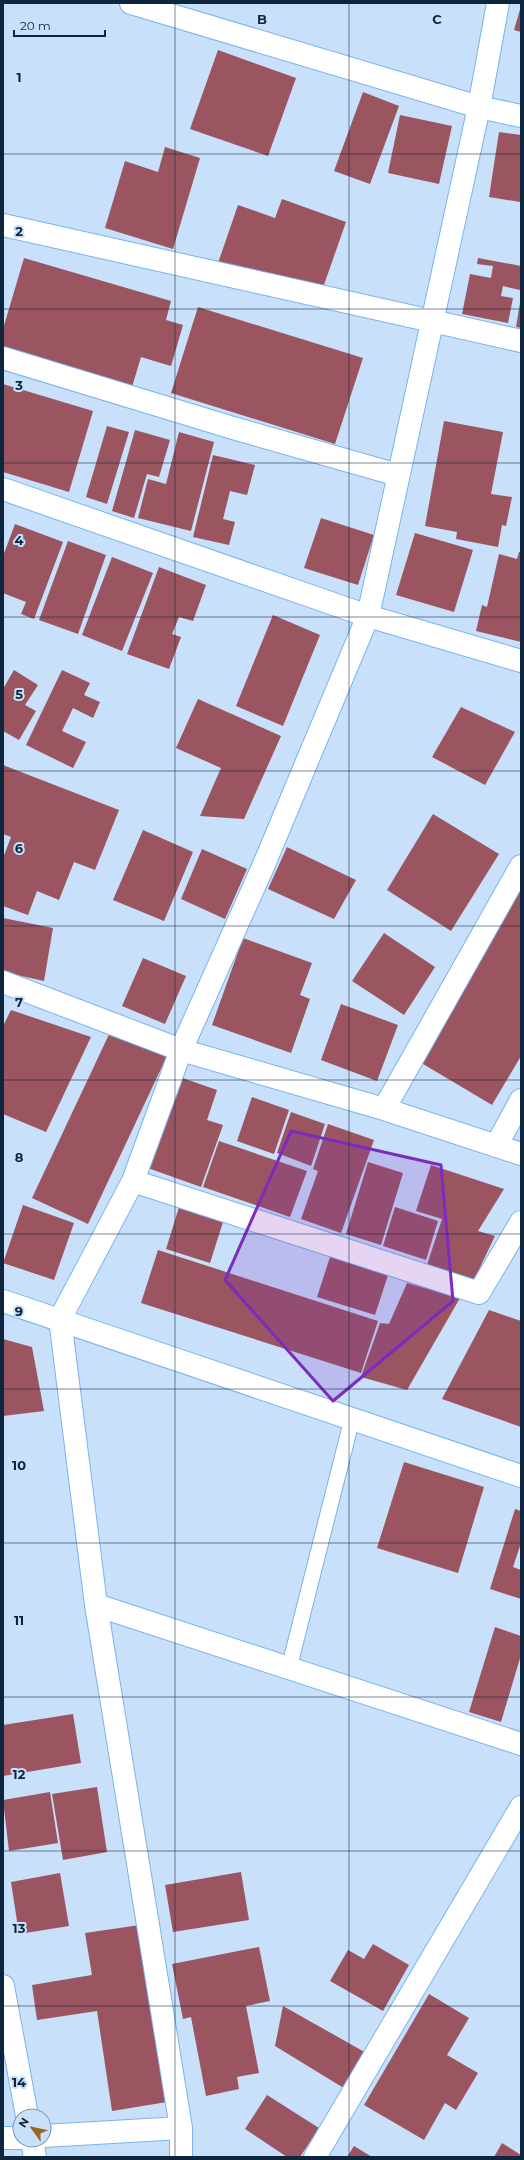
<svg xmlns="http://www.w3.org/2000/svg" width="524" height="2160" font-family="Montserrat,sans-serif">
<rect width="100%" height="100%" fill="#c8e0f9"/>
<!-- building -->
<path fill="#9a5560" d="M 521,6 L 521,32 L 514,30 Z
M 218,50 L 296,78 L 268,156 L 190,129 Z
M 363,92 L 399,106 L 370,184 L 334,171 Z
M 400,115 L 452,126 L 439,184 L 388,173 Z
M 499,132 L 521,135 L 520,202 L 489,197 Z
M 165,147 L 200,158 L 173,249 L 105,228 L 125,161 L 158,172 Z
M 282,199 L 346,222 L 318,302 L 217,266 L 238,205 L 275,218 Z
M 24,258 L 171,301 L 166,320 L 183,325 L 171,366 L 141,357 L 132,387 L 3,350 L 3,329 Z
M 478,258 L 521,266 L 520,290 L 503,286 L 501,296 L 513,298 L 508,323 L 462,314 L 470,274 L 491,278 L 493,266 L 477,264 Z
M 520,303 L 521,303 L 521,328 L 516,327 Z
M 198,307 L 363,358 L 335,444 L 171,393 Z
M 3,384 L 93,411 L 69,492 L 3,472 Z
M 444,421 L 503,432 L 491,494 L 512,497 L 506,526 L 502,525 L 498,547 L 456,539 L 457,532 L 425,526 Z
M 107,426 L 129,432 L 107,504 L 86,497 Z
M 135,430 L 170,440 L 159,477 L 147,474 L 134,518 L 112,511 Z
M 179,432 L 214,442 L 191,531 L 138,518 L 148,479 L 166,484 Z
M 213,455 L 255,465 L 247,495 L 230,491 L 223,519 L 235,522 L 229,545 L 193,537 Z
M 321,518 L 374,535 L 358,585 L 304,568 Z
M 15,524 L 63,542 L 34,619 L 21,614 L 26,602 L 3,593 L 3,556 Z
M 415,533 L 473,550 L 454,612 L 396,595 Z
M 68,541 L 106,555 L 78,634 L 39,620 Z
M 519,552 L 521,552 L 521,642 L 476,631 L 482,605 L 487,607 L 499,554 L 517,559 Z
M 112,557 L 153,573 L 122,651 L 82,635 Z
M 159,567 L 206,585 L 193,621 L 179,617 L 172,634 L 181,637 L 169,669 L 127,654 Z
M 273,615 L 320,635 L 283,726 L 236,706 Z
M 14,670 L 38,685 L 25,705 L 36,711 L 19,740 L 3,731 L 3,689 Z
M 62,670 L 90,683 L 84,695 L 100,702 L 93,718 L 73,708 L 62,731 L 86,742 L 73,768 L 26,745 Z
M 198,699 L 281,736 L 244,819 L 200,816 L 221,768 L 176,748 Z
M 461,707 L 515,732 L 485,785 L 432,757 Z
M 3,765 L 119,810 L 95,870 L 74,862 L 59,900 L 37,891 L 28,915 L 3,906 L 3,858 L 11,837 L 3,834 Z
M 433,814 L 499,854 L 451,931 L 387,890 Z
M 143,830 L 193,852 L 164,921 L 113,900 Z
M 287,847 L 356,880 L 334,919 L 268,889 Z
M 202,849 L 247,869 L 225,919 L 181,899 Z
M 521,886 L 521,1056 L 492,1105 L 418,1061 Z
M 3,918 L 53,928 L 44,981 L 3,972 Z
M 384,933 L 435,967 L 404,1015 L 352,981 Z
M 243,938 L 312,963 L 300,995 L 310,999 L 291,1053 L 212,1025 Z
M 143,958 L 186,976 L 165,1024 L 122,1006 Z
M 341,1004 L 398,1025 L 377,1081 L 321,1060 Z
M 11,1010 L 91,1037 L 46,1132 L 3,1114 L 3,1026 Z
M 112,1028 L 168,1054 L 88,1224 L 32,1198 Z
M 177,1076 L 217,1090 L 207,1120 L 223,1125 L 201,1187 L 145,1167 Z
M 252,1097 L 289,1110 L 274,1154 L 237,1141 Z
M 291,1112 L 325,1124 L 311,1166 L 277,1153 Z
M 328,1124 L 374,1140 L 341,1233 L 301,1219 L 318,1171 L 313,1169 Z
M 219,1141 L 307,1171 L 290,1217 L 203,1187 Z
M 368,1162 L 403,1173 L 381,1245 L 346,1234 Z
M 431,1165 L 504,1189 L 478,1231 L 495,1236 L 474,1280 L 427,1265 L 442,1219 L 416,1211 Z
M 180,1204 L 224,1219 L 210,1263 L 166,1249 Z
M 23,1205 L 74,1223 L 54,1280 L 3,1263 Z
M 395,1207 L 438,1221 L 426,1260 L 383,1246 Z
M 158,1250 L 378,1321 L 361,1373 L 141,1303 Z
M 331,1254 L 389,1272 L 375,1315 L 317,1297 Z
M 407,1283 L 460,1298 L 407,1390 L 361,1377 L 380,1323 L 389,1324 Z
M 489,1310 L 521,1321 L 521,1427 L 442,1399 Z
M 3,1339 L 32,1347 L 44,1411 L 3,1416 Z
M 404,1462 L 484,1487 L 458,1573 L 377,1548 Z
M 515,1509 L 521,1511 L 521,1543 L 513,1567 L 521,1570 L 521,1599 L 490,1589 Z
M 495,1627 L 521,1636 L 521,1655 L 501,1722 L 469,1712 Z
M 73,1714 L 81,1763 L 3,1776 L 3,1725 Z
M 97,1787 L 107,1852 L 63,1860 L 52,1794 Z
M 50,1792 L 58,1843 L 9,1851 L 3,1800 Z
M 241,1872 L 249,1920 L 173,1932 L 165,1885 Z
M 60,1873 L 69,1926 L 19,1934 L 11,1882 Z
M 140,1925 L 167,2102 L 112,2111 L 97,2011 L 37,2020 L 32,1985 L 92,1975 L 85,1933 Z
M 373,1944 L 409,1965 L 383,2011 L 330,1981 L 348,1950 L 364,1959 Z
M 259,1947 L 270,2001 L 246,2006 L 259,2073 L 237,2077 L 239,2089 L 206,2096 L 191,2017 L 183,2019 L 172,1964 Z
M 429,1994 L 469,2018 L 447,2055 L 478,2073 L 456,2110 L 445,2103 L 424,2140 L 364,2105 Z
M 283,2006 L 368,2054 L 347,2090 L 275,2046 Z
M 267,2095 L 319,2128 L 300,2157 L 287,2157 L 245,2129 Z
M 502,2143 L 521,2155 L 521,2157 L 494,2157 Z
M 354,2146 L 372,2157 L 347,2157 Z"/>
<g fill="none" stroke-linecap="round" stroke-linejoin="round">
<defs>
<path id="lane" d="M 289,1668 L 352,1419"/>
<path id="street" d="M 131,3 L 479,107 L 521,116
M 3,225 L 521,341
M 3,358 L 233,428 L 398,475
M 3,489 L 368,616 L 521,661
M 3,982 L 181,1050 L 384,1109 L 521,1154
M 384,1109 L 521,866
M 496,1146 L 521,1100
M 133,1181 L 479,1293 L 521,1222
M 3,1301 L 521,1476
M 96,1605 L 521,1744
M 44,2136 L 181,2128
M 3,2138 L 20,2138
M 181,2157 L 181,2128 L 96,1605 L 60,1319 L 133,1181 L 181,1050 L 262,869 L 368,616 L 479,107 L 498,3
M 315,2157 L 521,1807"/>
<path id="secondary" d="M 3,1986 L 27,2116
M 32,2140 L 35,2157"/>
</defs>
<!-- lane casing -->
<use href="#lane" stroke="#79b3f0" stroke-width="17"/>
<!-- street casing -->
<use href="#street" stroke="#79b3f0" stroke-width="24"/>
<!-- secondary casing -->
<use href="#secondary" stroke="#79b3f0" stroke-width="24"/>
<!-- lane -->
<use href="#lane" stroke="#fff" stroke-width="15"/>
<!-- street -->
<use href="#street" stroke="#fff" stroke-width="22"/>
<!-- secondary -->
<use href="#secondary" stroke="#fff" stroke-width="22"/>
</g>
<!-- marked area -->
<path fill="#7b2cbf" fill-opacity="0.2" stroke="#7b2cbf" stroke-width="3" stroke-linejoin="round" d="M 291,1131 L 441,1165 L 453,1301 L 333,1401 L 225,1280 Z"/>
<!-- grid -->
<path fill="none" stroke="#0e263d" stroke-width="1" stroke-opacity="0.55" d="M 175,3 L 175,2157M 349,3 L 349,2157M 3,154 L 521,154M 3,309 L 521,309M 3,463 L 521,463M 3,617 L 521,617M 3,771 L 521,771M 3,926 L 521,926M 3,1080 L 521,1080M 3,1234 L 521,1234M 3,1389 L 521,1389M 3,1543 L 521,1543M 3,1697 L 521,1697M 3,1851 L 521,1851M 3,2006 L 521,2006"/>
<g font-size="13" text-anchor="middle" font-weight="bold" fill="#0e263d" stroke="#c8e0f9" stroke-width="4" stroke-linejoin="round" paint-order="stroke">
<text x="262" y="24">B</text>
<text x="437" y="24">C</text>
<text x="19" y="82">1</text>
<text x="19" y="236">2</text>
<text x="19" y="390">3</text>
<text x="19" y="545">4</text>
<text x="19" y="699">5</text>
<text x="19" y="853">6</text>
<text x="19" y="1007">7</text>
<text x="19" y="1162">8</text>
<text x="19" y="1316">9</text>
<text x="19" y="1470">10</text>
<text x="19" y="1625">11</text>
<text x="19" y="1779">12</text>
<text x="19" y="1933">13</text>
<text x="19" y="2087">14</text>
</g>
<!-- border -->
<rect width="524" height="2160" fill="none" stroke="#0e263d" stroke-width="8"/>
<!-- north arrow -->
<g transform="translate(32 2128) rotate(303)"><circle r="19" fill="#c8e0f9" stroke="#7e96ae"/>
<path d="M0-3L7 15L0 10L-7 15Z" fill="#9b671e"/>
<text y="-6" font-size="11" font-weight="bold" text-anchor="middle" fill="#0e263d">N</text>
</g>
<!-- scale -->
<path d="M14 30v6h91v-6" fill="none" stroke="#0e263d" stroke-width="2"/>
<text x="20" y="30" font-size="12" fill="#0e263d" stroke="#c8e0f9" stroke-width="3" paint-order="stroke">20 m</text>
</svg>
